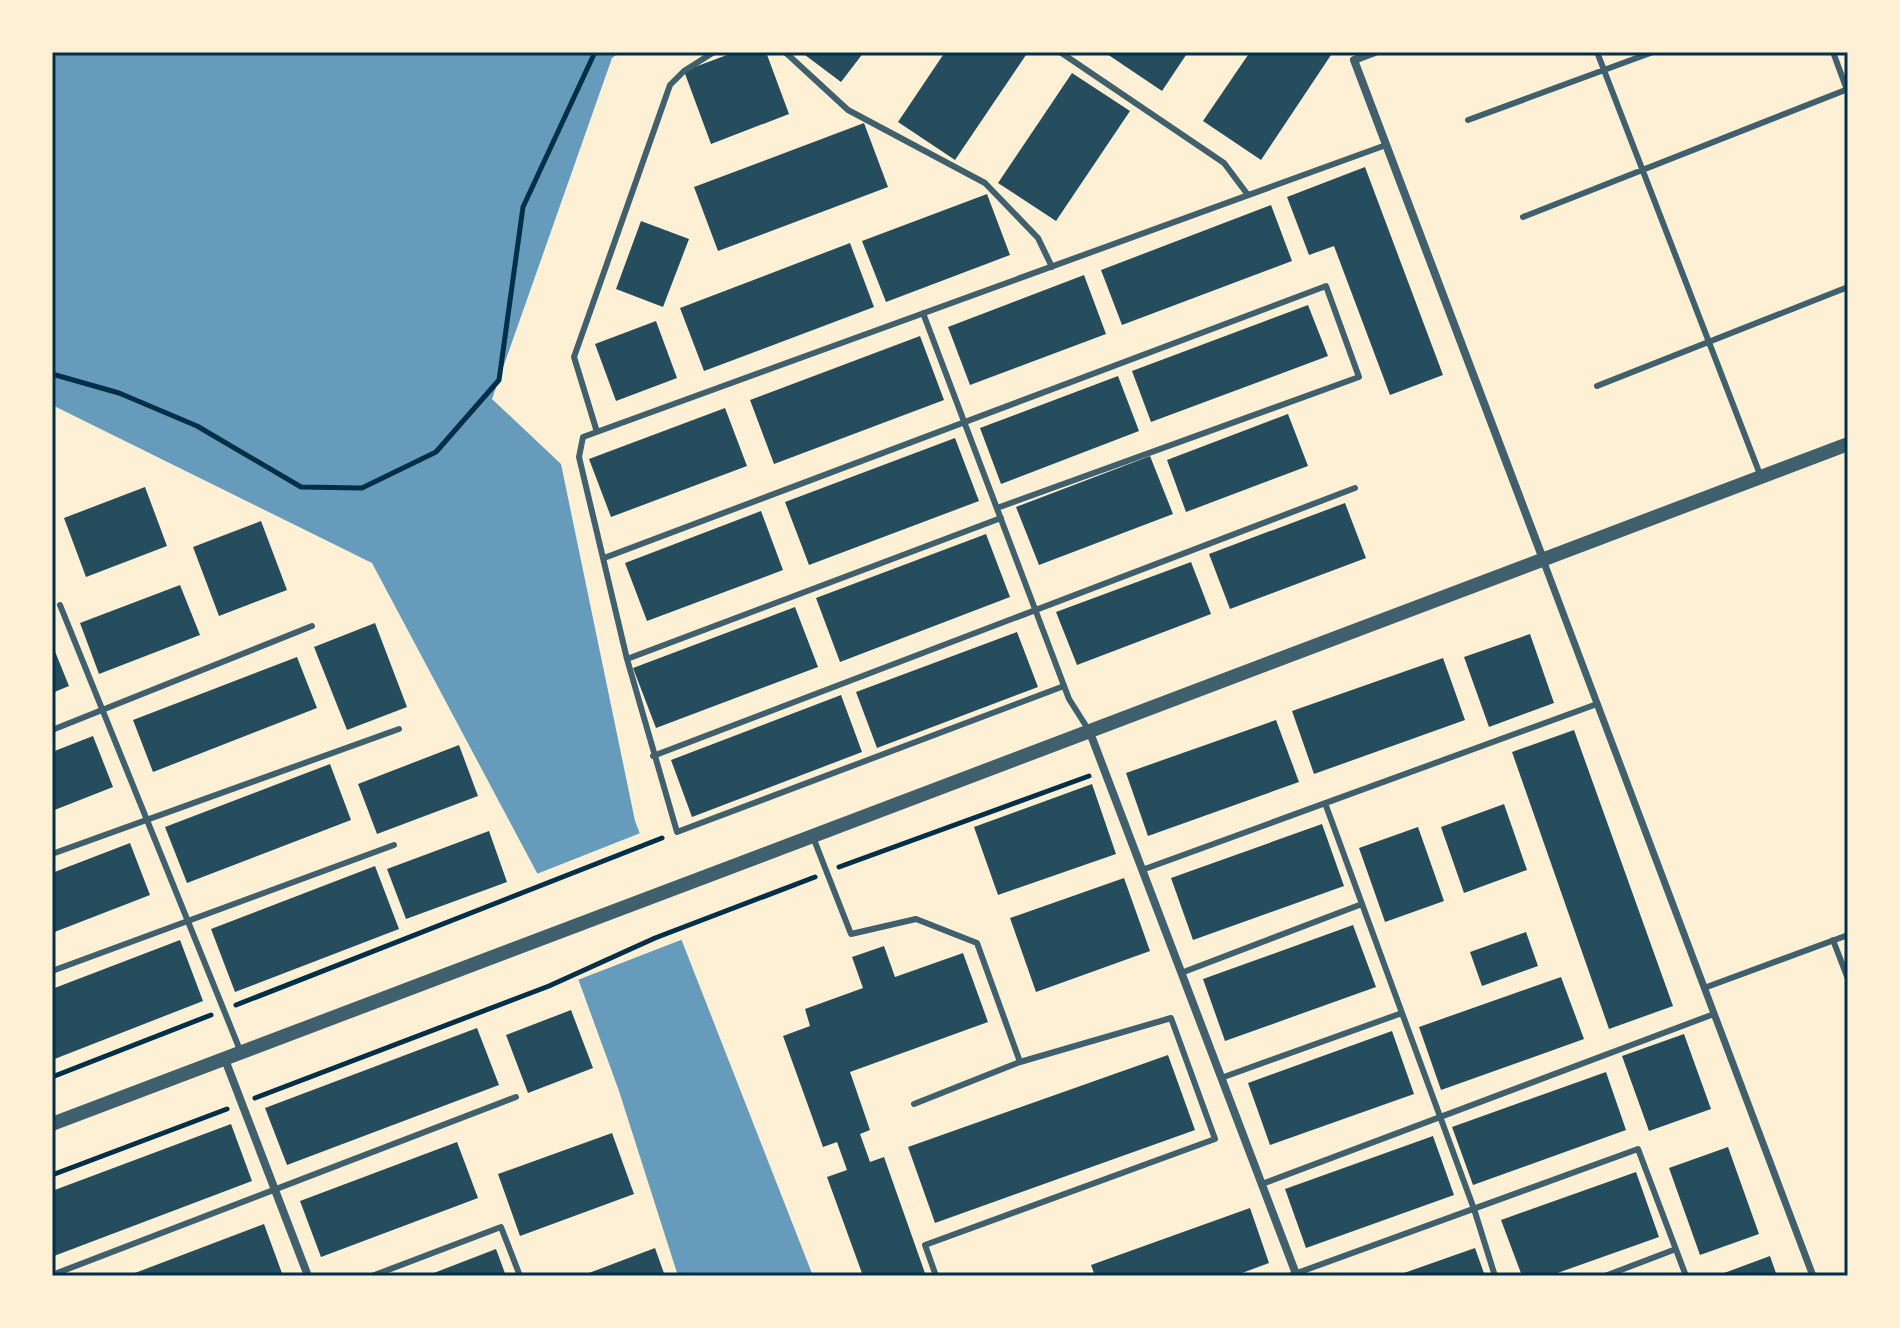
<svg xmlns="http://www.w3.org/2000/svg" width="1900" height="1328" font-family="'Fira Sans Condensed',sans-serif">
<rect width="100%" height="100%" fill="#fdf0d5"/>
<!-- water -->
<path fill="#669bbc" d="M 52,52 L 620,52 L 612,58 L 492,399 L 561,464 L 635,821 L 813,1276 L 678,1276 L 619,1091 L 545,888 L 372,563 L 52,405 Z"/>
<!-- pier -->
<path fill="#fdf0d5" d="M 643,832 L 686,938 L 575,981 L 534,875 Z"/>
<!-- building -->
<path fill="#264d5e" d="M 735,52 L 766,52 L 789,114 L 711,144 L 684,71 Z
M 801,52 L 864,52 L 841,82 Z
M 945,52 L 1028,52 L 955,160 L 898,122 Z
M 1104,52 L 1188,52 L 1162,91 Z
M 1250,52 L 1333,52 L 1261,160 L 1203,121 Z
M 1072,73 L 1130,111 L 1056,221 L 998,183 Z
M 864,123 L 888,187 L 718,251 L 694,187 Z
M 1365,167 L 1443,375 L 1390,395 L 1334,246 L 1309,255 L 1287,197 Z
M 987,194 L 1010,255 L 886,302 L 862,241 Z
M 1271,205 L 1292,261 L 1122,325 L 1101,270 Z
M 641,221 L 689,239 L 663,307 L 616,289 Z
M 850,243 L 874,307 L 704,371 L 680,308 Z
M 1084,275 L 1106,334 L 970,385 L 948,327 Z
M 1308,305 L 1328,356 L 1151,422 L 1132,371 Z
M 656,321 L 677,378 L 616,401 L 595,344 Z
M 920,336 L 944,400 L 774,464 L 750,400 Z
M 1118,376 L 1139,431 L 1001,484 L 980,428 Z
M 725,408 L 747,466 L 611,517 L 589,459 Z
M 1288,414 L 1308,466 L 1186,512 L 1167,460 Z
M 955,438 L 979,501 L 809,565 L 785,502 Z
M 1150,456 L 1173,514 L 1039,565 L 1016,507 Z
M 145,487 L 167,546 L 86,577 L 64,518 Z
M 1345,503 L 1366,558 L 1230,609 L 1209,554 Z
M 761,511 L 783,570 L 647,621 L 625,563 Z
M 261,521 L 287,590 L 219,616 L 193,547 Z
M 986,534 L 1010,597 L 840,662 L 816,598 Z
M 1191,562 L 1211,614 L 1077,665 L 1056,612 Z
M 180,585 L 200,635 L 99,674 L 80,623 Z
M 795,607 L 818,667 L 656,728 L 633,668 Z
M 375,623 L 407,707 L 347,730 L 314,647 Z
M 1017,632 L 1038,687 L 877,748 L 856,692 Z
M 1530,634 L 1554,703 L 1489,727 L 1464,657 Z
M 52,644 L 69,686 L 52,693 Z
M 297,657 L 317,708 L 153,772 L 133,720 Z
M 1443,658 L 1465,720 L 1314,774 L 1292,711 Z
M 841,695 L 862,752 L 692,817 L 671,760 Z
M 1276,720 L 1299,782 L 1148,836 L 1126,773 Z
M 1574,730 L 1673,1006 L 1609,1029 L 1512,752 Z
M 93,736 L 113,787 L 52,811 L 52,752 Z
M 459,745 L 478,796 L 377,834 L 358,784 Z
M 330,764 L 351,820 L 187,883 L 165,827 Z
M 1092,784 L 1116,854 L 998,895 L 974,827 Z
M 1504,804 L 1527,870 L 1464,893 L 1441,827 Z
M 1322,824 L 1344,886 L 1193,940 L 1171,878 Z
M 1418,827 L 1444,901 L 1385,922 L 1359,848 Z
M 489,831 L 507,882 L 406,919 L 387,869 Z
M 130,843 L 150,895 L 52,933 L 52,873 Z
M 375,866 L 399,929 L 235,992 L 211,929 Z
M 1124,878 L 1150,951 L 1036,992 L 1010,918 Z
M 1353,925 L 1376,987 L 1225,1041 L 1203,979 Z
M 1526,932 L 1538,966 L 1482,986 L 1470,952 Z
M 180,940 L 203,1001 L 52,1060 L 52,989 Z
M 884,946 L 895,977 L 963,953 L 988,1022 L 850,1072 L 870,1130 L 860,1134 L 870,1162 L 884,1157 L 926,1276 L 863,1276 L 827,1177 L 847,1170 L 837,1142 L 823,1147 L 783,1036 L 810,1026 L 805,1009 L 863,988 L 852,957 Z
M 1561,977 L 1584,1039 L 1441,1090 L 1419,1027 Z
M 571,1010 L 593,1068 L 528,1093 L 506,1035 Z
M 477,1028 L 499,1085 L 287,1165 L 265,1108 Z
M 1392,1031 L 1414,1094 L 1270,1145 L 1248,1083 Z
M 1684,1034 L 1711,1109 L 1649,1131 L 1622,1056 Z
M 1168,1055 L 1195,1130 L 935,1223 L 908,1147 Z
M 1606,1072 L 1626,1130 L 1473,1185 L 1452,1127 Z
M 231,1124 L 252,1181 L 54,1256 L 52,1191 Z
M 612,1133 L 634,1194 L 520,1236 L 498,1174 Z
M 1433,1136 L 1454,1195 L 1306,1248 L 1285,1189 Z
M 457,1142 L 478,1198 L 321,1257 L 300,1201 Z
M 1728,1147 L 1759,1234 L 1700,1255 L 1669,1168 Z
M 1636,1172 L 1659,1237 L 1549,1276 L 1522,1276 L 1501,1220 Z
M 1250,1208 L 1269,1263 L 1234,1276 L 1095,1276 L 1091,1265 Z
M 264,1224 L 283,1276 L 127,1276 Z
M 655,1248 L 665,1276 L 581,1276 Z
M 1475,1248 L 1485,1276 L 1405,1276 L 1404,1273 Z
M 496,1249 L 506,1276 L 426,1276 Z
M 1770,1256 L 1777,1276 L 1716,1276 Z"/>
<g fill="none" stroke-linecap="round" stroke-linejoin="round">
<!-- path -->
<path stroke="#003049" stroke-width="5" d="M 52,374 L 119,393 L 197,426 L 301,487 L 362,488 L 436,452 L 499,380 L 523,207 L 595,52
M 839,867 L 1089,776
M 236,1005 L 662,838
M 52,1077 L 211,1015
M 255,1098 L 549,986 L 655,938 L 815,877
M 52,1175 L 227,1109"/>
<!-- service -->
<path stroke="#3f606c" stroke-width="6" d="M 785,52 L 848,110 L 985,183 L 1038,238 L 1052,267
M 1060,52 L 1224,163 L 1248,195
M 1597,52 L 1761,477
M 1833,52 L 1847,90
M 1468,120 L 1653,52
M 1523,217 L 1848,89
M 923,313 L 1069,699 L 1088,729
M 1597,386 L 1848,287
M 597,432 L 574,357 L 670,85 L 684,71 L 714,52
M 604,558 L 1326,286 L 1359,377 L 997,508
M 60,605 L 240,1050
M 627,659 L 1001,518
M 1064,686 L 677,832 L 627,659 L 579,457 L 583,437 L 1386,145
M 52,730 L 312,626
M 653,756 L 1355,488
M 813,837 L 851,934 L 916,919 L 977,943 L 1020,1062
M 52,854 L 399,729
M 1142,870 L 1597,704
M 1833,940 L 1848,979
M 52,971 L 394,845
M 1181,973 L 1362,904
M 1704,988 L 1848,935
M 1402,1013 L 1474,1209 L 1495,1276
M 1221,1078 L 1402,1013 L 1325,803
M 914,1104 L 1020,1062 L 1171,1018 L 1215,1139 L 925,1245 L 936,1276
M 1262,1184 L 1714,1014
M 52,1275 L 516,1097
M 372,1276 L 501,1227 L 520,1276
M 1289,1276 L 1638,1149 L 1686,1276
M 1605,1276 L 1676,1249"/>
<!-- pedestrian -->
<path stroke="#3f606c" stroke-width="7" d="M 1543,560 L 1813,1276"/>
<!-- minor -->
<path stroke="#3f606c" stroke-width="8" d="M 1375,52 L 1354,60 L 1543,559
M 1089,730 L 1296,1274
M 224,1057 L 308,1276"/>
<!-- tertiary -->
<path stroke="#3f606c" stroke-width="14" d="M 52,1124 L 1848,444"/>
</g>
<!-- border -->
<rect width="1900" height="1328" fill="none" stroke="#fdf0d5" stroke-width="108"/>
<rect x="54" y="54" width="1792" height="1220" fill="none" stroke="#003049" stroke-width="3"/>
</svg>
